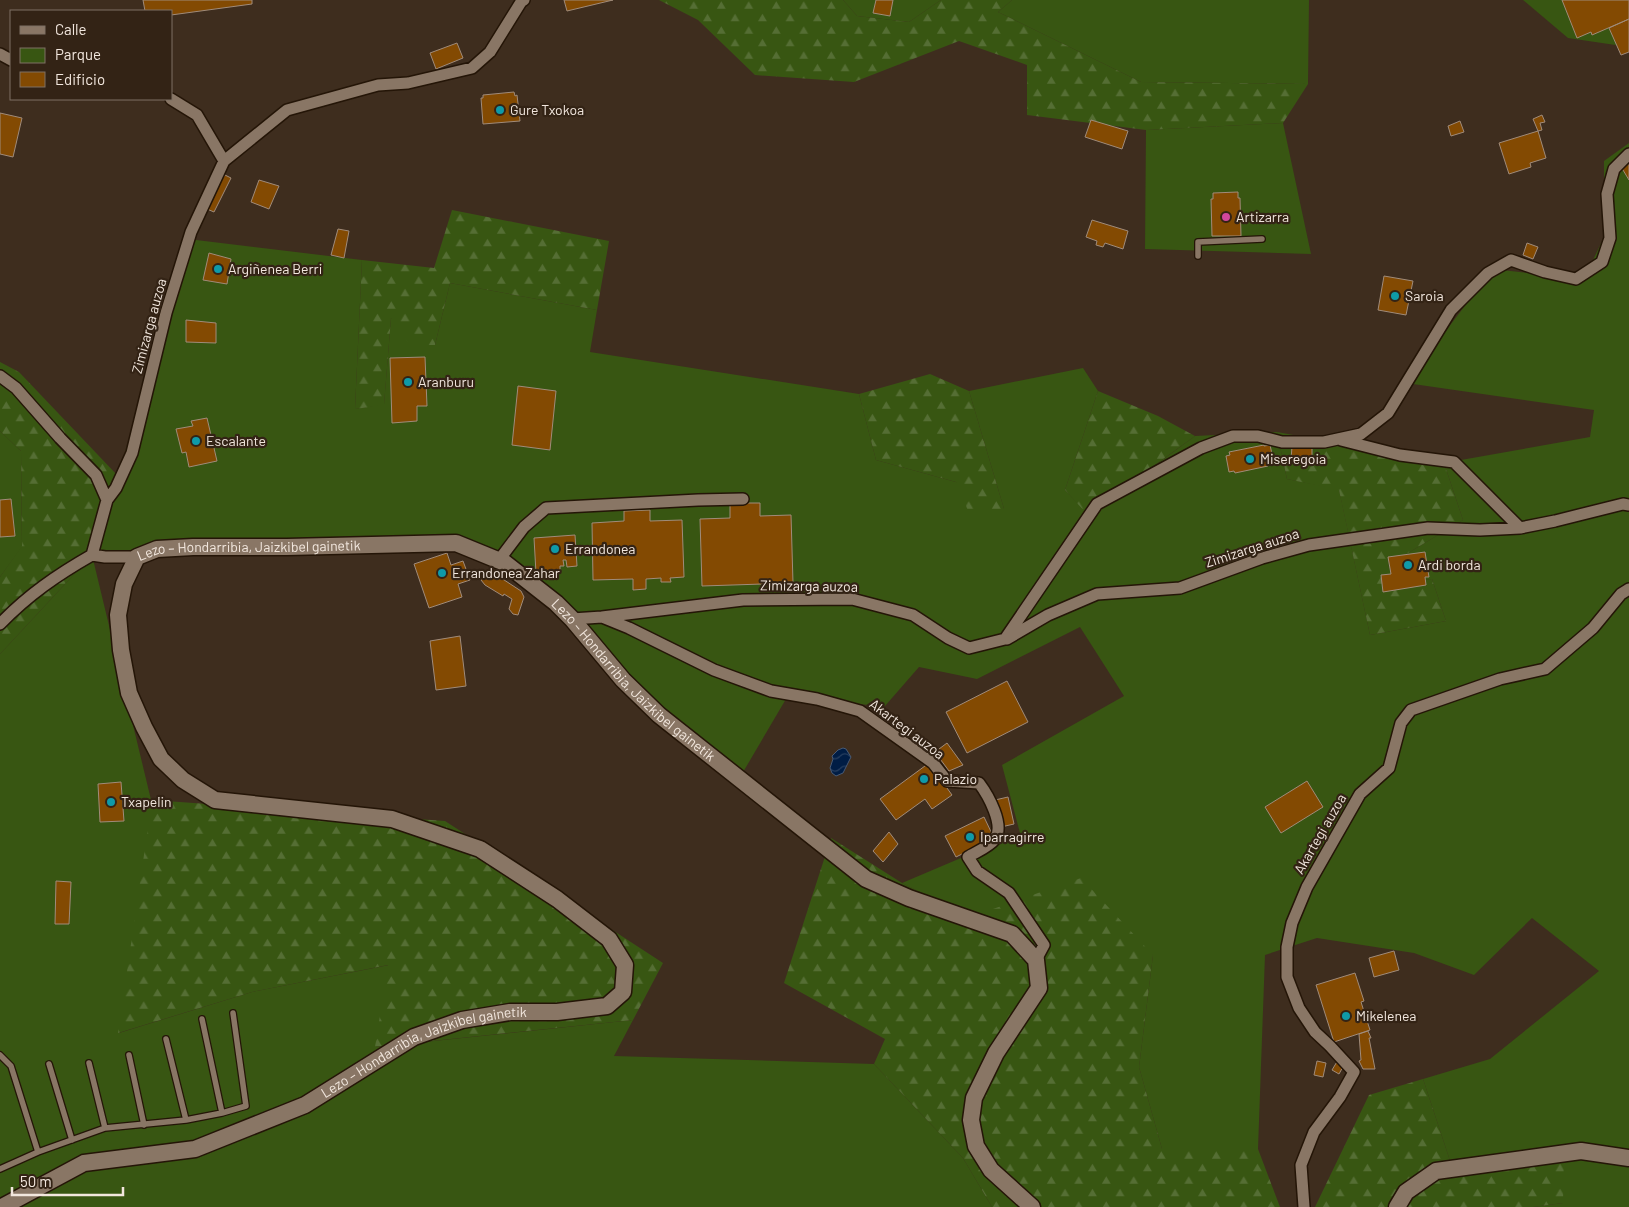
<svg xmlns="http://www.w3.org/2000/svg" width="1629" height="1207" font-family="Barlow,sans-serif">
<defs>
<pattern id="forest-firs" width="22" height="20" patternUnits="userSpaceOnUse" patternTransform="scale(1.25)"><rect width="22" height="20" fill="#385612"/><path d="M5 1l3.5 6h-7zM16 11l3.5 6h-7z" fill="#556e34"/></pattern>
<pattern id="water-waves" width="16" height="10" patternUnits="userSpaceOnUse" patternTransform="scale(1.25)"><rect width="16" height="10" fill="#001d45"/><path d="M0 5q4-4 8 0t8 0" fill="none" stroke="#263e5f"/></pattern>
</defs>
<rect width="100%" height="100%" fill="#3e2d1e"/>
<!-- green -->
<path fill="#385612" d="M 843,0 L 941,0 L 909,22 L 857,16 Z
M 1012,0 L 1309,0 L 1308,84 L 1141,82 L 998,12 Z
M 1523,0 L 1629,0 L 1629,47 L 1568,38 Z
M 1283,123 L 1311,254 L 1145,249 L 1146,130 Z
M 1629,143 L 1629,1207 L 1533,1207 L 1563,1203 L 1454,1173 L 1423,1079 L 1490,1059 L 1599,971 L 1532,918 L 1474,975 L 1414,953 L 1317,938 L 1265,955 L 1258,1149 L 1162,1149 L 1139,1067 L 1153,955 L 970,917 L 902,883 L 1020,833 L 1002,765 L 1124,696 L 1080,627 L 977,679 L 919,667 L 885,706 L 786,699 L 739,779 L 485,548 L 92,555 L 153,808 L 119,1033 L 252,992 L 389,965 L 376,1047 L 633,1020 L 614,1056 L 874,1064 L 963,1158 L 992,1207 L 0,1207 L 0,654 L 92,555 L 118,476 L 188,239 L 362,260 L 355,409 L 384,404 L 391,318 L 435,345 L 450,283 L 597,310 L 590,352 L 859,394 L 876,460 L 956,482 L 1004,509 L 969,391 L 1083,368 L 1098,391 L 1065,490 L 1088,514 L 1195,436 L 1277,432 L 1287,479 L 1339,489 L 1370,635 L 1446,621 L 1432,579 L 1394,583 L 1388,565 L 1463,520 L 1444,463 L 1590,437 L 1594,410 L 1406,383 L 1493,269 L 1584,279 L 1604,237 L 1604,161 Z
M 0,431 L 21,451 L 22,547 L 0,577 Z"/>
<!-- forest -->
<path fill="url(#forest-firs)" d="M 659,0 L 843,0 L 857,16 L 909,22 L 941,0 L 1012,0 L 998,12 L 1141,82 L 1308,84 L 1283,123 L 1146,130 L 1027,115 L 1027,65 L 959,41 L 854,82 L 755,75 L 698,20 Z
M 452,210 L 609,241 L 597,310 L 450,283 L 435,345 L 410,345 L 391,318 L 384,405 L 355,409 L 362,260 L 434,268 Z
M 0,362 L 19,372 L 118,476 L 92,555 L 0,654 L 0,577 L 22,546 L 21,451 L 0,431 Z
M 930,374 L 969,391 L 1004,509 L 969,513 L 956,482 L 876,460 L 859,394 Z
M 1098,391 L 1158,416 L 1195,436 L 1087,514 L 1065,490 Z
M 1277,432 L 1444,463 L 1463,520 L 1388,565 L 1395,583 L 1432,579 L 1446,621 L 1370,635 L 1339,490 L 1287,479 Z
M 152,800 L 445,821 L 663,963 L 633,1020 L 375,1047 L 388,965 L 252,992 L 118,1033 Z
M 831,838 L 902,883 L 970,917 L 1081,878 L 1153,955 L 1139,1067 L 1162,1149 L 1258,1149 L 1280,1207 L 992,1207 L 963,1158 L 874,1064 L 885,1039 L 784,983 Z
M 1423,1079 L 1454,1173 L 1564,1159 L 1563,1203 L 1533,1207 L 1315,1207 L 1369,1095 Z"/>
<!-- water -->
<path fill="url(#water-waves)" stroke="#495a73" d="M 843,748 L 846,749 L 851,757 L 843,773 L 836,776 L 832,773 L 830,768 L 833,759 L 832,756 L 838,750 Z"/>
<!-- building -->
<path fill="#834a02" stroke="#a08b7a" d="M 143,0 L 252,0 L 252,4 L 171,15 L 171,11 L 145,11 Z
M 564,0 L 613,0 L 567,11 Z
M 876,0 L 893,0 L 890,16 L 873,13 Z
M 1562,0 L 1629,0 L 1629,19 L 1592,35 L 1591,32 L 1577,38 Z
M 1629,19 L 1629,52 L 1621,55 L 1609,28 Z
M 457,43 L 463,58 L 436,69 L 430,53 Z
M 514,92 L 515,96 L 517,95 L 520,121 L 483,124 L 481,98 L 483,98 L 483,95 Z
M 0,113 L 22,118 L 13,157 L 0,154 Z
M 1542,115 L 1545,122 L 1540,123 L 1542,130 L 1538,131 L 1533,119 Z
M 1091,120 L 1128,131 L 1122,149 L 1085,137 Z
M 1460,121 L 1464,132 L 1451,136 L 1448,126 Z
M 1538,131 L 1546,158 L 1530,163 L 1531,167 L 1509,174 L 1499,143 Z
M 1629,160 L 1629,180 L 1620,165 Z
M 225,175 L 231,178 L 214,212 L 207,209 L 218,184 Z
M 259,180 L 279,186 L 269,209 L 251,202 Z
M 1238,192 L 1238,198 L 1240,198 L 1241,236 L 1212,236 L 1211,199 L 1213,199 L 1213,193 Z
M 1092,220 L 1128,231 L 1123,249 L 1105,243 L 1103,247 L 1096,245 L 1097,241 L 1086,237 Z
M 338,229 L 349,231 L 344,258 L 331,255 Z
M 1527,243 L 1538,247 L 1533,259 L 1523,255 Z
M 209,253 L 231,259 L 227,284 L 203,280 Z
M 1384,276 L 1413,281 L 1406,315 L 1378,310 Z
M 186,320 L 216,323 L 216,343 L 186,342 Z
M 425,357 L 427,406 L 417,406 L 417,421 L 392,423 L 390,358 Z
M 518,386 L 556,391 L 550,450 L 512,445 Z
M 207,418 L 217,461 L 189,467 L 186,452 L 182,453 L 176,429 L 193,426 L 191,421 Z
M 1264,445 L 1264,446 L 1270,445 L 1274,463 L 1268,464 L 1268,466 L 1235,473 L 1234,471 L 1229,472 L 1226,456 L 1230,455 L 1229,452 Z
M 1292,447 L 1312,448 L 1312,459 L 1291,459 Z
M 11,499 L 15,536 L 0,537 L 0,500 Z
M 730,503 L 760,503 L 760,516 L 791,515 L 793,583 L 702,586 L 700,519 L 730,518 Z
M 650,510 L 650,521 L 682,520 L 684,577 L 670,578 L 671,582 L 661,582 L 661,578 L 646,579 L 646,589 L 633,590 L 633,579 L 593,580 L 592,523 L 624,521 L 624,511 Z
M 575,535 L 577,566 L 567,567 L 566,560 L 563,560 L 564,566 L 560,566 L 560,571 L 536,573 L 534,538 Z
M 1425,552 L 1429,577 L 1425,577 L 1426,585 L 1383,592 L 1381,575 L 1391,574 L 1388,557 Z
M 447,553 L 451,565 L 463,561 L 470,580 L 458,584 L 462,597 L 429,608 L 414,564 Z
M 484,573 L 495,574 L 521,591 L 524,597 L 518,615 L 513,614 L 509,609 L 512,599 L 504,594 L 503,596 L 485,585 L 481,580 Z
M 460,636 L 466,686 L 436,690 L 430,641 Z
M 1007,681 L 1028,722 L 967,753 L 946,712 Z
M 947,743 L 963,765 L 949,771 L 935,752 Z
M 929,763 L 952,795 L 932,809 L 925,799 L 896,820 L 880,799 Z
M 1307,781 L 1323,807 L 1281,833 L 1265,807 Z
M 121,782 L 124,821 L 100,822 L 98,784 Z
M 1008,797 L 1014,824 L 1001,827 L 995,800 Z
M 984,817 L 994,838 L 956,857 L 945,836 Z
M 889,832 L 898,844 L 883,862 L 873,851 Z
M 56,881 L 71,882 L 69,924 L 55,924 Z
M 1394,951 L 1399,970 L 1374,977 L 1369,958 Z
M 1355,973 L 1364,1001 L 1361,1002 L 1370,1030 L 1334,1042 L 1316,985 Z
M 1368,1031 L 1371,1038 L 1369,1038 L 1375,1069 L 1363,1069 L 1359,1061 L 1361,1060 L 1359,1034 Z
M 1338,1060 L 1345,1063 L 1339,1074 L 1332,1070 Z
M 1317,1061 L 1326,1063 L 1323,1077 L 1314,1075 Z"/>
<g fill="none" stroke-linecap="round" stroke-linejoin="round">
<defs>
<path id="lane" d="M 1198,256 L 1198,242 L 1262,239
M 0,1055 L 11,1066 L 38,1152 L 0,1169
M 129,1055 L 144,1125
M 89,1063 L 105,1128
M 49,1064 L 72,1140
M 222,1113 L 246,1106 L 233,1013
M 186,1120 L 222,1113 L 202,1019
M 38,1152 L 105,1128 L 186,1120 L 166,1039"/>
<path id="street" d="M 0,54 L 11,60
M 224,161 L 287,110 L 378,85 L 408,83 L 472,68 L 490,52 L 521,2 L 524,0
M 0,376 L 16,388 L 60,438 L 96,475 L 107,500
M 1341,440 L 1400,455 L 1454,462 L 1520,528
M 137,557 L 105,557 L 92,555 L 107,500 L 116,488 L 132,453 L 166,313 L 191,232 L 224,161 L 197,115 L 171,99
M 499,560 L 524,527 L 546,508 L 698,500 L 743,499
M 602,617 L 743,600 L 852,599 L 913,615 L 948,638 L 969,648 L 1005,639 L 1097,504 L 1201,448 L 1233,436 L 1258,436 L 1282,442 L 1324,442 L 1361,434 L 1388,413 L 1451,310 L 1488,273 L 1511,260 L 1545,272 L 1576,279 L 1602,262 L 1610,238 L 1607,194 L 1614,169 L 1629,154
M 572,619 L 602,617 L 629,628 L 714,670 L 771,691 L 817,699 L 860,711 L 933,763 L 947,781 L 979,783 C 988,795 1005,825 995,839 C 989,847 976,852 968,857 L 977,871 L 1009,893 L 1044,945 L 1036,960
M 0,624 C 28,595 57,575 92,555
M 1007,639 L 1048,615 L 1097,594 L 1180,588 L 1262,558 L 1309,545 L 1428,528 L 1480,530 L 1520,528 L 1555,521 L 1623,504 L 1629,505
M 1304,1207 L 1301,1165 L 1314,1132 L 1340,1097 L 1354,1072 L 1330,1046 L 1315,1032 L 1299,1008 L 1287,977 L 1287,947 L 1292,923 L 1307,887 L 1360,794 L 1389,768 L 1401,723 L 1411,710 L 1500,679 L 1545,669 L 1593,628 L 1621,594 L 1629,589"/>
<g id="secondary">
<path id="s1" d="M 2,1207 L 84,1163 L 195,1149 L 305,1105 L 414,1037 L 462,1020 L 510,1012 L 557,1012 L 607,1006 L 623,992 L 625,965 L 609,939 L 557,899 L 480,849 L 392,819 L 215,800 L 183,780 L 161,759 L 144,727 L 129,693 L 121,650 L 118,615 L 124,584 L 137,557 L 157,549 L 193,547 L 287,547 L 456,543 L 505,563 L 556,603 L 572,619 L 623,680 L 659,715 L 866,879 L 909,898 L 1012,934 L 1036,960 L 1039,988 L 996,1053 L 974,1098 L 971,1120 L 976,1146 L 991,1170 L 1032,1207"/>
<path d="M 1397,1207 L 1406,1192 L 1436,1171 L 1581,1151 L 1629,1158"/>
</g>
</defs>
<!-- lane casing -->
<use href="#lane" stroke="#241507" stroke-width="8"/>
<!-- street casing -->
<use href="#street" stroke="#241507" stroke-width="14"/>
<!-- secondary casing -->
<use href="#secondary" stroke="#241507" stroke-width="19"/>
<!-- lane -->
<use href="#lane" stroke="#897665" stroke-width="5.5"/>
<!-- street -->
<use href="#street" stroke="#897665" stroke-width="11"/>
<!-- secondary -->
<use href="#secondary" stroke="#897665" stroke-width="16"/>
</g>
<!-- markers -->
<g fill="#0f9aa8" stroke="#332315" stroke-width="2">
<circle cx="500" cy="110" r="5"/>
<circle cx="218" cy="269" r="5"/>
<circle cx="1395" cy="296" r="5"/>
<circle cx="408" cy="382" r="5"/>
<circle cx="196" cy="441" r="5"/>
<circle cx="1250" cy="459" r="5"/>
<circle cx="555" cy="549" r="5"/>
<circle cx="1408" cy="565" r="5"/>
<circle cx="442" cy="573" r="5"/>
<circle cx="924" cy="779" r="5"/>
<circle cx="111" cy="802" r="5"/>
<circle cx="970" cy="837" r="5"/>
<circle cx="1346" cy="1016" r="5"/>
</g>
<circle fill="#d1479c" stroke="#332315" stroke-width="2" cx="1226" cy="217" r="5"/>
<g text-anchor="middle" stroke-width="4.5" stroke-linejoin="round" paint-order="stroke">
<!-- poi labels -->
<g font-size="14" fill="#f2e7de" stroke="#332315" text-anchor="start">
<text x="510" y="115">Gure Txokoa</text>
<text x="1236" y="222">Artizarra</text>
<text x="228" y="274">Argiñenea Berri</text>
<text x="1405" y="301">Saroia</text>
<text x="418" y="387">Aranburu</text>
<text x="206" y="446">Escalante</text>
<text x="1260" y="464">Miseregoia</text>
<text x="565" y="554">Errandonea</text>
<text x="1418" y="570">Ardi borda</text>
<text x="452" y="578">Errandonea Zahar</text>
<text x="934" y="784">Palazio</text>
<text x="121" y="807">Txapelin</text>
<text x="980" y="842">Iparragirre</text>
<text x="1356" y="1021">Mikelenea</text>
</g>
<!-- street labels -->
<g font-size="14" fill="#f2e7de" stroke="#332315">
<text transform="translate(149 326) rotate(-75)" y="5">Zimizarga auzoa</text>
<text transform="translate(1252 548) rotate(-18)" y="5">Zimizarga auzoa</text>
<text dy="5" stroke="none"><textPath href="#s1" startOffset="1551">Lezo – Hondarribia, Jaizkibel gainetik</textPath></text>
<text transform="translate(809 586) rotate(1)" y="5">Zimizarga auzoa</text>
<text dy="5" stroke="none"><textPath href="#s1" startOffset="1986">Lezo – Hondarribia, Jaizkibel gainetik</textPath></text>
<text transform="translate(907 729) rotate(37)" y="5">Akartegi auzoa</text>
<text transform="translate(1320 834) rotate(-60)" y="5">Akartegi auzoa</text>
<text dy="5" stroke="none"><textPath href="#s1" startOffset="456">Lezo – Hondarribia, Jaizkibel gainetik</textPath></text>
</g>
</g>
<!-- legend -->
<rect x="10" y="10" width="162" height="90" fill="#332315" stroke="#7f7165"/>
<rect x="20" y="26" width="25" height="8" fill="#897665" stroke="#7f7165"/>
<text x="55" y="35" font-size="15" fill="#f2e7de">Calle</text>
<rect x="20" y="48" width="25" height="15" fill="#385612" stroke="#7f7165"/>
<text x="55" y="60" font-size="15" fill="#f2e7de">Parque</text>
<rect x="20" y="72" width="25" height="15" fill="#834a02" stroke="#7f7165"/>
<text x="55" y="85" font-size="15" fill="#f2e7de">Edificio</text>
<!-- scale -->
<path d="M12 1187v8h111v-8" fill="none" stroke="#f2e7de" stroke-width="2.5"/>
<text x="20" y="1187" font-size="15" fill="#f2e7de" stroke="#332315" stroke-width="4" paint-order="stroke">50 m</text>
</svg>
